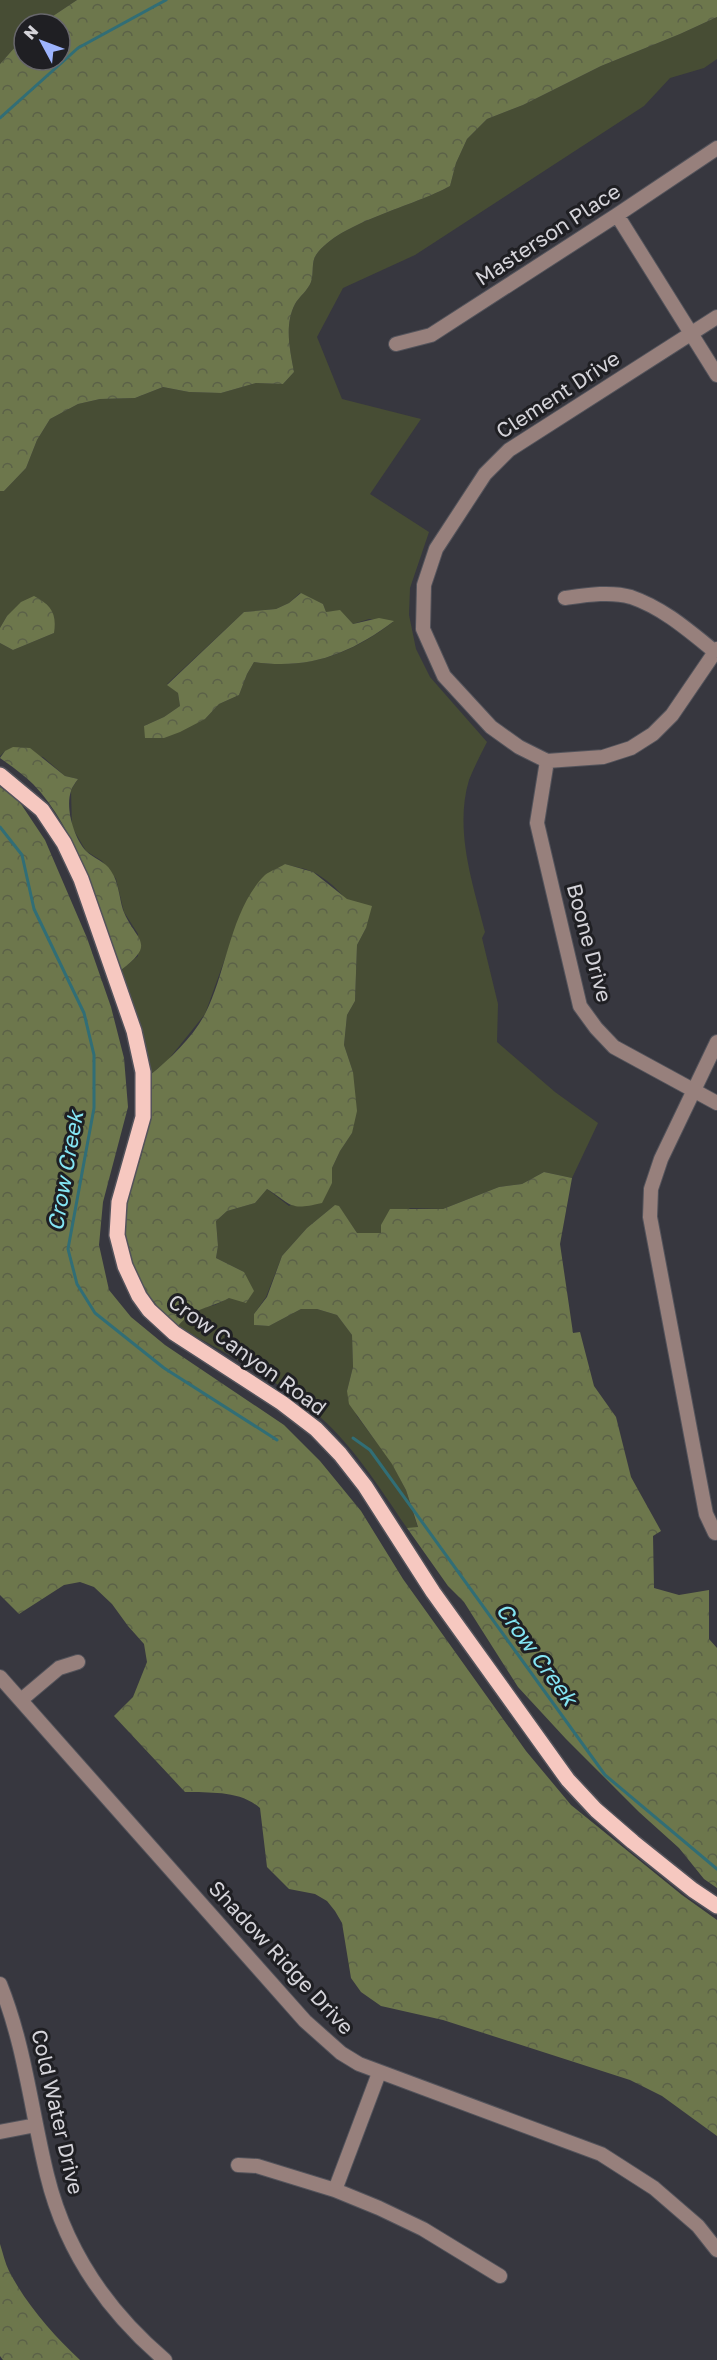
<svg xmlns="http://www.w3.org/2000/svg" width="717" height="2360" font-family="'Golos Text',sans-serif">
<defs>
<pattern id="forest-crowns" width="20" height="18" patternUnits="userSpaceOnUse" patternTransform="scale(1.5)"><rect width="20" height="18" fill="#6d774c"/><path d="M2 6a3 3 0 1 1 6 0M12 15a3 3 0 1 1 6 0" fill="none" stroke="#5b6148"/></pattern>
</defs>
<rect width="100%" height="100%" fill="#37373f"/>
<!-- green -->
<path fill="#474d34" fill-rule="evenodd" d="M 0,0 L 77,0 L 41,24 L 24,24 L 24,37 L 0,64 Z
M 717,17 L 717,59 L 704,68 L 670,78 L 644,106 L 415,255 L 343,288 L 317,337 L 342,399 L 421,419 L 370,494 L 429,532 L 410,588 L 409,615 L 416,649 L 430,677 L 487,742 C 481,754 474,767 469,780 C 454,830 473,884 485,932 L 482,938 L 498,1004 L 497,1042 L 555,1092 L 598,1123 L 572,1178 L 544,1172 L 522,1184 L 499,1187 L 443,1209 L 410,1208 L 382,1233 L 357,1233 L 339,1207 L 334,1206 L 307,1228 L 282,1256 L 266,1297 L 254,1314 L 254,1325 L 269,1326 L 301,1309 L 317,1309 L 337,1315 L 352,1335 L 353,1367 L 347,1391 L 357,1416 L 392,1463 L 406,1490 L 418,1528 L 407,1528 C 379,1487 352,1443 313,1411 C 272,1376 224,1353 178,1326 L 186,1316 L 199,1309 L 215,1305 L 229,1298 L 244,1272 L 216,1258 L 218,1246 L 216,1221 L 227,1211 L 255,1203 L 267,1189 L 289,1206 L 332,1183 L 332,1168 L 340,1151 L 352,1133 L 353,1072 L 344,1045 L 347,1015 L 355,1001 L 357,945 L 366,928 C 352,906 337,884 313,872 C 305,868 294,867 285,864 L 236,928 L 205,1014 L 168,1060 L 150,1075 L 143,1036 L 121,970 L 138,956 L 138,934 L 124,912 L 116,879 L 102,861 L 86,851 L 72,827 L 71,790 L 78,779 L 65,776 L 43,757 L 5,751 L 0,756 L 0,643 L 13,650 L 54,633 L 7,616 L 0,628 L 0,491 L 4,491 L 26,468 L 37,440 L 50,419 L 78,404 L 100,399 L 135,398 L 163,387 L 189,392 L 221,393 L 256,383 L 283,384 L 294,372 C 290,350 284,325 295,304 C 299,297 308,290 311,282 C 314,274 311,262 316,255 C 339,222 415,206 450,186 L 456,163 L 467,139 L 487,119 L 523,105 L 601,66 L 680,34 ZM 300,593 L 323,604 L 326,612 L 340,611 L 353,624 L 369,619 L 393,622 C 351,654 308,670 254,662 L 247,674 L 239,695 L 219,704 L 205,719 L 144,726 L 164,717 L 180,706 L 178,693 L 167,684 L 244,612 L 276,609 L 289,603 Z"/>
<!-- forest -->
<path fill="url(#forest-crowns)" d="M 77,0 L 717,0 L 717,17 L 680,34 L 601,66 L 523,105 L 487,119 L 467,139 L 456,163 L 450,186 C 415,206 339,222 316,255 C 311,262 314,274 311,282 C 308,290 299,297 295,304 C 284,325 290,350 294,372 L 283,384 L 256,383 L 221,393 L 189,392 L 163,387 L 135,398 L 100,399 L 78,404 L 50,419 L 37,440 L 26,468 L 4,491 L 0,491 L 0,64 L 24,37 L 24,60 L 60,60 L 60,24 L 41,24 Z
M 301,593 L 323,604 L 326,612 L 340,610 L 353,624 L 379,618 L 394,621 C 350,654 309,670 254,662 L 247,674 L 239,695 L 219,704 L 205,719 L 180,732 L 164,738 L 145,738 L 144,726 L 164,717 L 180,706 L 178,693 L 167,685 L 244,612 L 276,609 L 289,603 Z
M 34,596 C 51,605 57,613 54,633 L 13,650 L 0,643 L 0,628 L 7,616 L 21,602 Z
M 13,747 L 30,748 L 65,776 L 78,779 C 76,782 72,787 71,791 C 65,808 74,838 86,851 C 94,859 105,861 111,871 C 119,883 119,897 123,910 C 135,941 158,942 121,970 C 100,911 77,829 33,784 C 23,774 11,766 0,758 L 5,751 Z
M 0,787 L 19,801 L 45,840 L 87,938 L 111,1007 L 124,1058 L 128,1107 L 103,1202 L 99,1245 L 109,1290 L 131,1317 L 165,1345 L 284,1425 L 320,1461 L 361,1511 L 403,1579 L 526,1751 L 571,1805 L 682,1895 L 717,1920 L 717,2136 L 662,2096 L 630,2080 L 443,2020 L 381,2006 L 361,1992 L 351,1978 L 342,1923 L 335,1911 L 327,1901 L 315,1894 L 289,1889 L 267,1867 L 260,1808 C 239,1790 211,1793 185,1792 L 114,1716 L 133,1697 L 147,1662 L 144,1644 L 128,1626 L 112,1604 L 94,1587 L 80,1582 L 64,1585 L 19,1614 L 0,1595 Z
M 285,864 L 313,872 L 347,899 L 372,906 L 366,928 L 357,945 L 355,1001 L 347,1015 L 344,1045 L 353,1072 L 357,1111 L 352,1133 L 340,1151 L 332,1168 L 332,1183 L 322,1203 C 288,1211 293,1205 267,1189 L 255,1203 L 227,1211 L 216,1221 L 218,1246 L 216,1258 L 244,1272 L 254,1291 L 246,1303 L 229,1298 C 209,1309 194,1307 178,1326 C 170,1318 161,1312 155,1303 C 132,1278 116,1240 123,1205 C 126,1189 136,1174 141,1157 C 148,1130 149,1103 150,1075 C 170,1059 193,1037 205,1014 C 227,972 230,910 265,875 C 270,871 279,868 285,864 Z
M 544,1172 L 572,1178 L 560,1244 L 573,1333 L 580,1332 L 594,1386 L 616,1417 L 631,1477 L 661,1531 L 653,1536 L 654,1588 L 679,1595 L 709,1590 L 709,1639 L 717,1648 L 717,1888 L 704,1879 L 679,1848 L 639,1812 L 566,1739 L 518,1687 L 464,1602 L 448,1586 L 407,1528 L 418,1527 L 406,1490 L 392,1464 L 349,1404 L 347,1391 L 353,1367 L 352,1335 L 337,1315 L 317,1309 L 301,1309 L 269,1326 L 254,1325 L 254,1314 L 267,1297 L 282,1256 L 307,1228 L 335,1205 L 339,1206 L 357,1233 L 381,1233 L 381,1225 L 390,1209 L 443,1209 L 499,1187 L 522,1184 Z
M 0,2244 C 3,2253 5,2263 9,2271 C 26,2304 53,2335 80,2360 L 3,2360 L 0,2356 Z"/>
<g fill="none" stroke-linecap="round" stroke-linejoin="round">
<!-- stream -->
<path stroke="#316e76" stroke-width="3" d="M 0,118 L 78,48 L 166,0
M 0,827 L 22,855 L 34,909 L 84,1013 L 94,1055 L 94,1108 L 68,1249 L 77,1284 L 95,1313 L 164,1368 L 277,1440
M 353,1438 L 370,1450 L 605,1775 L 717,1869"/>
<defs>
<path id="minor" d="M 617,215 L 717,375
M 717,317 L 509,450 L 485,474 L 436,549 L 424,585 L 423,629 L 444,676 L 491,727 L 519,747 L 547,761 L 603,757 L 631,748 L 653,734 L 672,715 L 717,649
M 396,344 L 431,335 L 617,215 L 717,148
M 565,598 C 586,595 611,591 631,597 C 663,608 688,630 714,651
M 547,761 L 537,823 L 580,1006 L 596,1028 L 614,1047 L 717,1103
M 715,1533 L 706,1514 L 650,1217 L 651,1189 L 661,1159 L 717,1042
M 0,1677 L 305,2021 L 341,2053 L 359,2064 L 601,2154 L 654,2188 L 698,2226 L 717,2250
M 21,1700 L 59,1668 L 78,1662
M 0,1984 C 25,2046 31,2110 47,2175 C 65,2249 107,2311 165,2360
M 0,2132 L 36,2125
M 238,2165 L 257,2166 L 335,2190 L 379,2208 L 423,2229 L 500,2276
M 335,2190 L 379,2073"/>
<path id="major" d="M 0,775 L 42,810 L 64,843 L 81,879 L 134,1031 L 143,1072 L 143,1117 L 119,1202 L 117,1235 L 125,1266 L 139,1296 L 149,1310 L 174,1333 L 282,1403 L 316,1429 L 340,1454 L 365,1486 L 433,1592 L 568,1780 L 596,1810 L 633,1842 L 693,1890 L 717,1906"/>
</defs>
<!-- minor casing -->
<use href="#minor" stroke="#53535b" stroke-width="16"/>
<!-- major casing -->
<use href="#major" stroke="#53535b" stroke-width="18"/>
<!-- minor -->
<use href="#minor" stroke="#97807c" stroke-width="14"/>
<!-- major -->
<use href="#major" stroke="#f6c8c0" stroke-width="15"/>
</g>
<g text-anchor="middle" stroke-width="6" stroke-linejoin="round" paint-order="stroke">
<!-- street labels -->
<g font-size="21" fill="#d5d4da" stroke="#1f1f23">
<text transform="translate(548 235) rotate(-33)" y="7">Masterson Place</text>
<text transform="translate(558 395) rotate(-33)" y="7">Clement Drive</text>
<text transform="translate(589 943) rotate(75)" y="7">Boone Drive</text>
<text transform="translate(247 1355) rotate(36)" y="7">Crow Canyon Road</text>
<text transform="translate(281 1958) rotate(47)" y="7">Shadow Ridge Drive</text>
<text transform="translate(57 2112) rotate(77)" y="7">Cold Water Drive</text>
</g>
<!-- water labels -->
<g font-size="22" font-style="italic" fill="#84e6f4" stroke="#1f1f23">
<text transform="translate(65 1171) rotate(-80)" y="8">Crow Creek</text>
<text transform="translate(537 1654) rotate(54)" y="8">Crow Creek</text>
</g>
</g>
<!-- north arrow -->
<g transform="translate(42 42) rotate(311)"><circle r="28" fill="#1f1f23" stroke="#68676c" stroke-width="1.5"/>
<path d="M0-4.5L10 22L0 15L-10 22Z" fill="#9db4fd"/>
<text y="-9" font-size="16" font-weight="bold" text-anchor="middle" fill="#d5d4da">N</text>
</g>
</svg>
